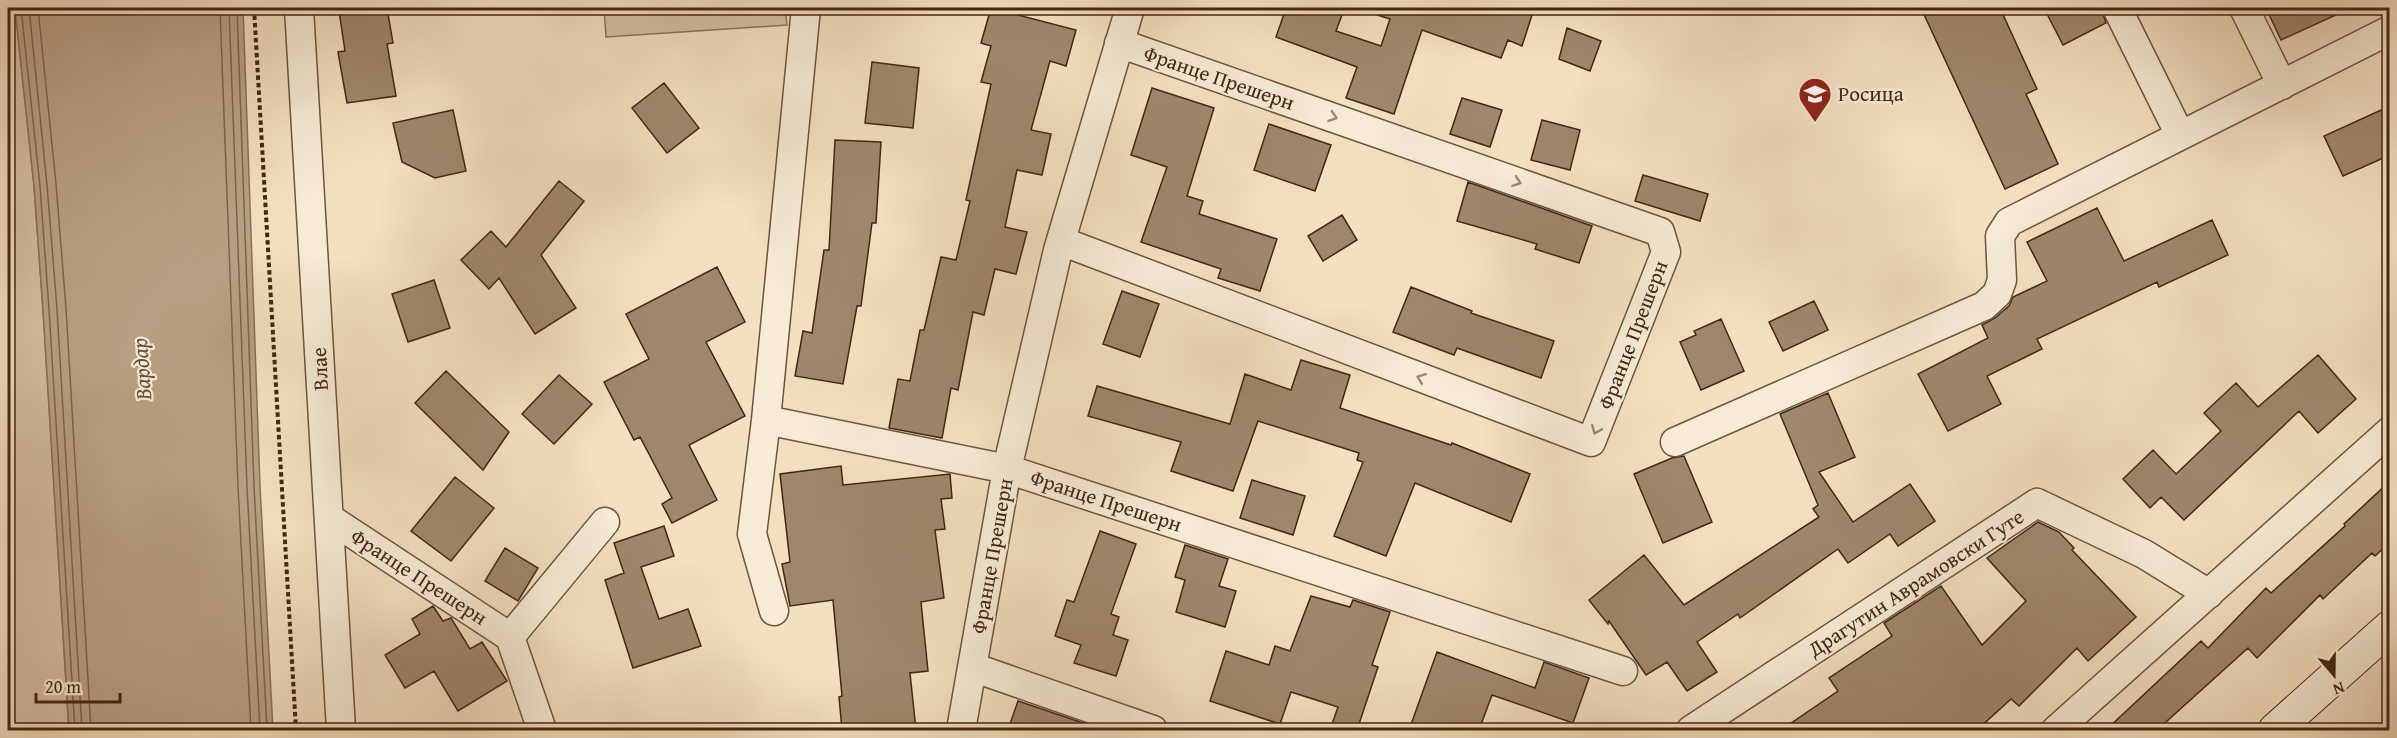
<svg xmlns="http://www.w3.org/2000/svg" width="2397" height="738" font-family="'Gentium Book Plus',serif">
<rect width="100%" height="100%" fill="#f3e0c0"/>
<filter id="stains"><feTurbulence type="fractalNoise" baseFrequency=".00333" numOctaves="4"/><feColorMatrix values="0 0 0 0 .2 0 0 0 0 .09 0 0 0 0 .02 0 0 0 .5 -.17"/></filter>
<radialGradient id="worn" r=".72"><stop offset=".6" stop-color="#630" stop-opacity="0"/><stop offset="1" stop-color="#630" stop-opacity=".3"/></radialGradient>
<!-- green -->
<path fill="#d5c0a3" stroke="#8c735b" stroke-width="1.5" d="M 8,8 L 15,8 L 34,186 L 43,310 L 69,730 L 8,730 Z
M 604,8 L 785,8 L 787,25 L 606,37 Z"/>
<!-- water -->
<path fill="#b8a185" stroke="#8a7057" stroke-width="1.5" d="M 15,8 L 243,8 L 260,486 L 273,730 L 69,730 L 43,310 L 34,186 Z"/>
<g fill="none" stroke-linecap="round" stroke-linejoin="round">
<!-- shore -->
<path stroke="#7e644c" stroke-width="1.5" d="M 21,8 L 40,186 L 49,309 L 75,730
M 29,8 L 47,185 L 57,309 L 82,730
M 38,8 L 56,184 L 66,308 L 91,730
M 220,8 L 238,487 L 251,730
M 229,8 L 247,487 L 260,730
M 237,8 L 254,487 L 267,730"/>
</g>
<!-- building -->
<path fill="#9f876d" stroke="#442613" stroke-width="1.5" d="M 357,8 L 387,8 L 393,43 L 387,44 L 396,96 L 347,103 L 338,52 L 345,51 L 339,11 Z
M 991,8 L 1076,30 L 1066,66 L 1050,61 L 1031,130 L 1051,134 L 1042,175 L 1017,170 L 1005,227 L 1027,232 L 1016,274 L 995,269 L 984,315 L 973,312 L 958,390 L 951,388 L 942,438 L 889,428 L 898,379 L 910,381 L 920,330 L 924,330 L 941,257 L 956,260 L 970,201 L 966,200 L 991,84 L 981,82 L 991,46 L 981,43 Z
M 1286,8 L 1321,8 L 1342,15 L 1336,31 L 1381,46 L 1390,19 L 1368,12 L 1369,8 L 1511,8 L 1532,15 L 1522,46 L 1508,40 L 1501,58 L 1422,30 L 1394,114 L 1346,98 L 1357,67 L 1276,37 Z
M 1921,8 L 2000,8 L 2037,89 L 2026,94 L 2058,164 L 2005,189 Z
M 2044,8 L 2101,8 L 2106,23 L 2063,45 Z
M 2266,8 L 2351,8 L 2281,40 Z
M 1567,28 L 1601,41 L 1590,71 L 1559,59 Z
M 872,62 L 919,68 L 913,128 L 865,123 Z
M 664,83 L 699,128 L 667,153 L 632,108 Z
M 1152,88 L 1214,108 L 1187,196 L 1203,201 L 1199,214 L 1277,239 L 1260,291 L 1218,278 L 1221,269 L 1141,242 L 1167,167 L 1131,155 Z
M 1462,98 L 1502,110 L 1490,147 L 1450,134 Z
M 2390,106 L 2390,155 L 2343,176 L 2324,136 Z
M 453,110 L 466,171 L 435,178 L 402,162 L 393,123 Z
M 1542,120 L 1580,130 L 1570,170 L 1531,160 Z
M 1269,124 L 1331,145 L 1315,191 L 1254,170 Z
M 835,140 L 881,142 L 876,223 L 872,223 L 861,306 L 857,306 L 843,384 L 795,376 L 803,331 L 812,333 L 824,250 L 829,250 Z
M 1643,175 L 1708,194 L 1700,221 L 1635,201 Z
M 559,181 L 584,201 L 541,255 L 576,308 L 535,334 L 499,278 L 489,289 L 461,260 L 491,231 L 506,247 Z
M 1468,182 L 1592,226 L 1579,263 L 1535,249 L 1537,244 L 1457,221 Z
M 2097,208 L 2124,261 L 2212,220 L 2228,255 L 2159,287 L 2157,282 L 2037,339 L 2042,349 L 1987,376 L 2001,404 L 1948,431 L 1918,374 L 1988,338 L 1982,325 L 1995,318 L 2009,306 L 2013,297 L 2047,281 L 2027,242 Z
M 1342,215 L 1357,240 L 1323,261 L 1308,236 Z
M 717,267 L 745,322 L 706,342 L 745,416 L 689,445 L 717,500 L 672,523 L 662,504 L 672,498 L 640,437 L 634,440 L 604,382 L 649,359 L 626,314 Z
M 434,280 L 450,328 L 408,342 L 392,294 Z
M 1411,287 L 1472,311 L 1471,313 L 1554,341 L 1541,378 L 1457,348 L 1454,355 L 1393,332 Z
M 1122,291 L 1159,304 L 1140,357 L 1103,344 Z
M 1814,301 L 1828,330 L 1783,351 L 1769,322 Z
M 1721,319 L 1744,371 L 1701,390 L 1680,342 L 1696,335 L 1694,331 Z
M 2318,355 L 2356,399 L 2318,433 L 2299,411 L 2184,520 L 2161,497 L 2150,508 L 2123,479 L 2153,450 L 2176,474 L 2221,431 L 2204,413 L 2236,383 L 2258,407 Z
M 1301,360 L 1350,375 L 1340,408 L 1451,445 L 1452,443 L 1530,474 L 1511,522 L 1415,483 L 1386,556 L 1334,536 L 1363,462 L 1357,460 L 1359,453 L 1258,421 L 1233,491 L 1171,471 L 1181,442 L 1088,416 L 1097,386 L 1230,424 L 1245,374 L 1291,390 Z
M 446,371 L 509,432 L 483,470 L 415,403 Z
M 559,375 L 592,404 L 554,444 L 522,414 Z
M 1828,393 L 1855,457 L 1819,472 L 1853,522 L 1910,484 L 1935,521 L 1898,546 L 1890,534 L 1848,563 L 1838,549 L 1740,618 L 1738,614 L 1697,642 L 1717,672 L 1687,691 L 1667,662 L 1646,675 L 1609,621 L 1608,624 L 1589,600 L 1644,555 L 1684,605 L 1819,517 L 1813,509 L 1818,505 L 1780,414 Z
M 1684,456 L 1712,522 L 1663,543 L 1634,474 L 1672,458 Z
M 841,466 L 843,485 L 950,474 L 952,498 L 941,499 L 945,529 L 935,530 L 944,598 L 921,602 L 928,671 L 910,673 L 916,730 L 842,730 L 839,697 L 842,696 L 833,600 L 790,606 L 782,564 L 790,562 L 780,474 Z
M 455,477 L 494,508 L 451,561 L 411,531 Z
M 1252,480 L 1305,496 L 1293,535 L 1240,518 Z
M 2390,481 L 2390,542 L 2375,556 L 2372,553 L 2323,599 L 2320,595 L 2257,658 L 2248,648 L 2157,730 L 2106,730 L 2201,641 L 2208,648 L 2266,588 L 2271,593 L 2345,526 L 2344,524 Z
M 2038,522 L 2059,532 L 2074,548 L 2072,550 L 2136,617 L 2088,661 L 2077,648 L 2019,706 L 2011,699 L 1977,730 L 1781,730 L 1838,691 L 1829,678 L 1892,636 L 1884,623 L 1941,586 L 1982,645 L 2026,601 L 1987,558 Z
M 664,526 L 674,556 L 641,567 L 659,619 L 688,609 L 701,646 L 633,668 L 605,580 L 624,573 L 614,543 Z
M 1100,531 L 1136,544 L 1111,614 L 1119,617 L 1113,635 L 1128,640 L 1116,676 L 1074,663 L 1081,645 L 1055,636 L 1067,600 L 1074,602 Z
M 1185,545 L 1228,559 L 1219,586 L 1236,591 L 1225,627 L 1176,612 L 1185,580 L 1175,577 Z
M 505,548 L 538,568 L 518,601 L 485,581 Z
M 1311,596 L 1350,607 L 1353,600 L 1390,612 L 1372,665 L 1378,667 L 1357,730 L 1330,730 L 1338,707 L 1291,692 L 1280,724 L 1210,701 L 1226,651 L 1269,665 L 1275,646 L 1290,651 Z
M 433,606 L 443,621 L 451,618 L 470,649 L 482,642 L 507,681 L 458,711 L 434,671 L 405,688 L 385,655 L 420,634 L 412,619 Z
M 1437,652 L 1535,688 L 1544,662 L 1589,678 L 1573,723 L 1492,695 L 1479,730 L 1409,730 Z
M 1018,701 L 1095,727 L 1094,730 L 1008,730 Z"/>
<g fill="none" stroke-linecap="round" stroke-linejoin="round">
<defs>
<path id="street" d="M 299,8 L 341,730
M 2117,8 L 2180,135
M 2244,8 L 2282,85
M 1061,241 L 1591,442 L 1666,252 L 1660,232 L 1119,43
M 766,420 L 1007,469 L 1623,671
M 1675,442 L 1984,306 L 1997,294 L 2002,280 L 2000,236 L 2009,222 L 2390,30
M 329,518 L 510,637 L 542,730
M 774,611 L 752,534 L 766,420 L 806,8
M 510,637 L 605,522
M 972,667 L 1153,730
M 961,730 L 1007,469 L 1058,250 L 1130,8
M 1691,730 L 2037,503 L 2144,554 L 2209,594
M 2056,730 L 2390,431"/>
<path id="secondary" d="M 2275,730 L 2390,627"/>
</defs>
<!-- street casing -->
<use href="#street" stroke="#70543e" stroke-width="31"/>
<!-- secondary casing -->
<use href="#secondary" stroke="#442613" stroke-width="35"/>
<!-- path -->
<path stroke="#442613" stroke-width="4" stroke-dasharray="4.5 3" stroke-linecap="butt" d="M 254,8 L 296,730"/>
<!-- street -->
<use href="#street" stroke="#f7ebd6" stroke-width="28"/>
<!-- secondary -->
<use href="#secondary" stroke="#f7ebd6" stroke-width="33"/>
</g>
<!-- one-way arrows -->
<defs><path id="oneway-chevron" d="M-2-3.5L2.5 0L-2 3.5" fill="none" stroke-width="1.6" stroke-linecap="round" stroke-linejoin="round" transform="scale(1.5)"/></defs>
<g stroke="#9e8874">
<use href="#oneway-chevron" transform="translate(1333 117) rotate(19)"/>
<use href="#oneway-chevron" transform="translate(1517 182) rotate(19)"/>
<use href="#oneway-chevron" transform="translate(1421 378) rotate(-159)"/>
<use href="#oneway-chevron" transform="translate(1596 430) rotate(112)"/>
</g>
<!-- icons -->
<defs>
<symbol id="school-pin" viewBox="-11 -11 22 30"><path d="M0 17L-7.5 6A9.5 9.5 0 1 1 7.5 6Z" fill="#8f2418" stroke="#f7ebd6"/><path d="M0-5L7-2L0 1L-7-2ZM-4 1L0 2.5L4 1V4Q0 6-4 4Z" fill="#fff"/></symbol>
</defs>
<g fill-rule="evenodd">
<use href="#school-pin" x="1796" y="75" width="38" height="52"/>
</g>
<g text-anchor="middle" stroke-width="4.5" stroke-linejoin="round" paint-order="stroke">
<!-- street labels -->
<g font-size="21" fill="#442613" stroke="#f7ebd6">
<text transform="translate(1219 78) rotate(19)" y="7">Францe Прешерн</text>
<text transform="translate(1633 335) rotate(-69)" y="7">Францe Прешерн</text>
<text transform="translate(320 369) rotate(-93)" y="7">Влае</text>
<text transform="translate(1106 501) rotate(18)" y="7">Франце Прешерн</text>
<text transform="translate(992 556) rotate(-80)" y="7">Францe Прешерн</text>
<text transform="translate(419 577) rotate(33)" y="7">Франце Прешерн</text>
<text transform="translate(1916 583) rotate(-33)" y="7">Драгутин Аврамовски Гуте</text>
</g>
<!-- poi labels -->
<g font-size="21" fill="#442613" stroke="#f7ebd6" text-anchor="start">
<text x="1838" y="101">Росица</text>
</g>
<!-- water labels -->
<g font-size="22" font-style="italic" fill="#674b35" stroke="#f7ebd6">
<text transform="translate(141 369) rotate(-94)" y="8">Вардар</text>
</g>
</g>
<!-- margin -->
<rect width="2397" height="738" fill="none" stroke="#f3e0c0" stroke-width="30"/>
<rect x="9" y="9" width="2379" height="720" fill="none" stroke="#442613" stroke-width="3"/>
<rect x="15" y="15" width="2367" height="708" fill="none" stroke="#442613" stroke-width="1.5"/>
<!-- north arrow -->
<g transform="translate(2334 675) rotate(160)" stroke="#f7ebd6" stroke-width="4.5" paint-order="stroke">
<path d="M0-4.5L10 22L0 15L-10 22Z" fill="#442613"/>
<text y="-9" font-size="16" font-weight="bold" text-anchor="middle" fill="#442613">N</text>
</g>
<!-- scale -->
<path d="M36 693v9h84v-9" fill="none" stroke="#442613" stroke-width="3"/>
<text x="45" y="693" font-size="18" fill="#442613" stroke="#f7ebd6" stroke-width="4.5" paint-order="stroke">20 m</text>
<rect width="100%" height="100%" filter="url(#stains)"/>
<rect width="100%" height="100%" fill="url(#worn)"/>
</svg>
